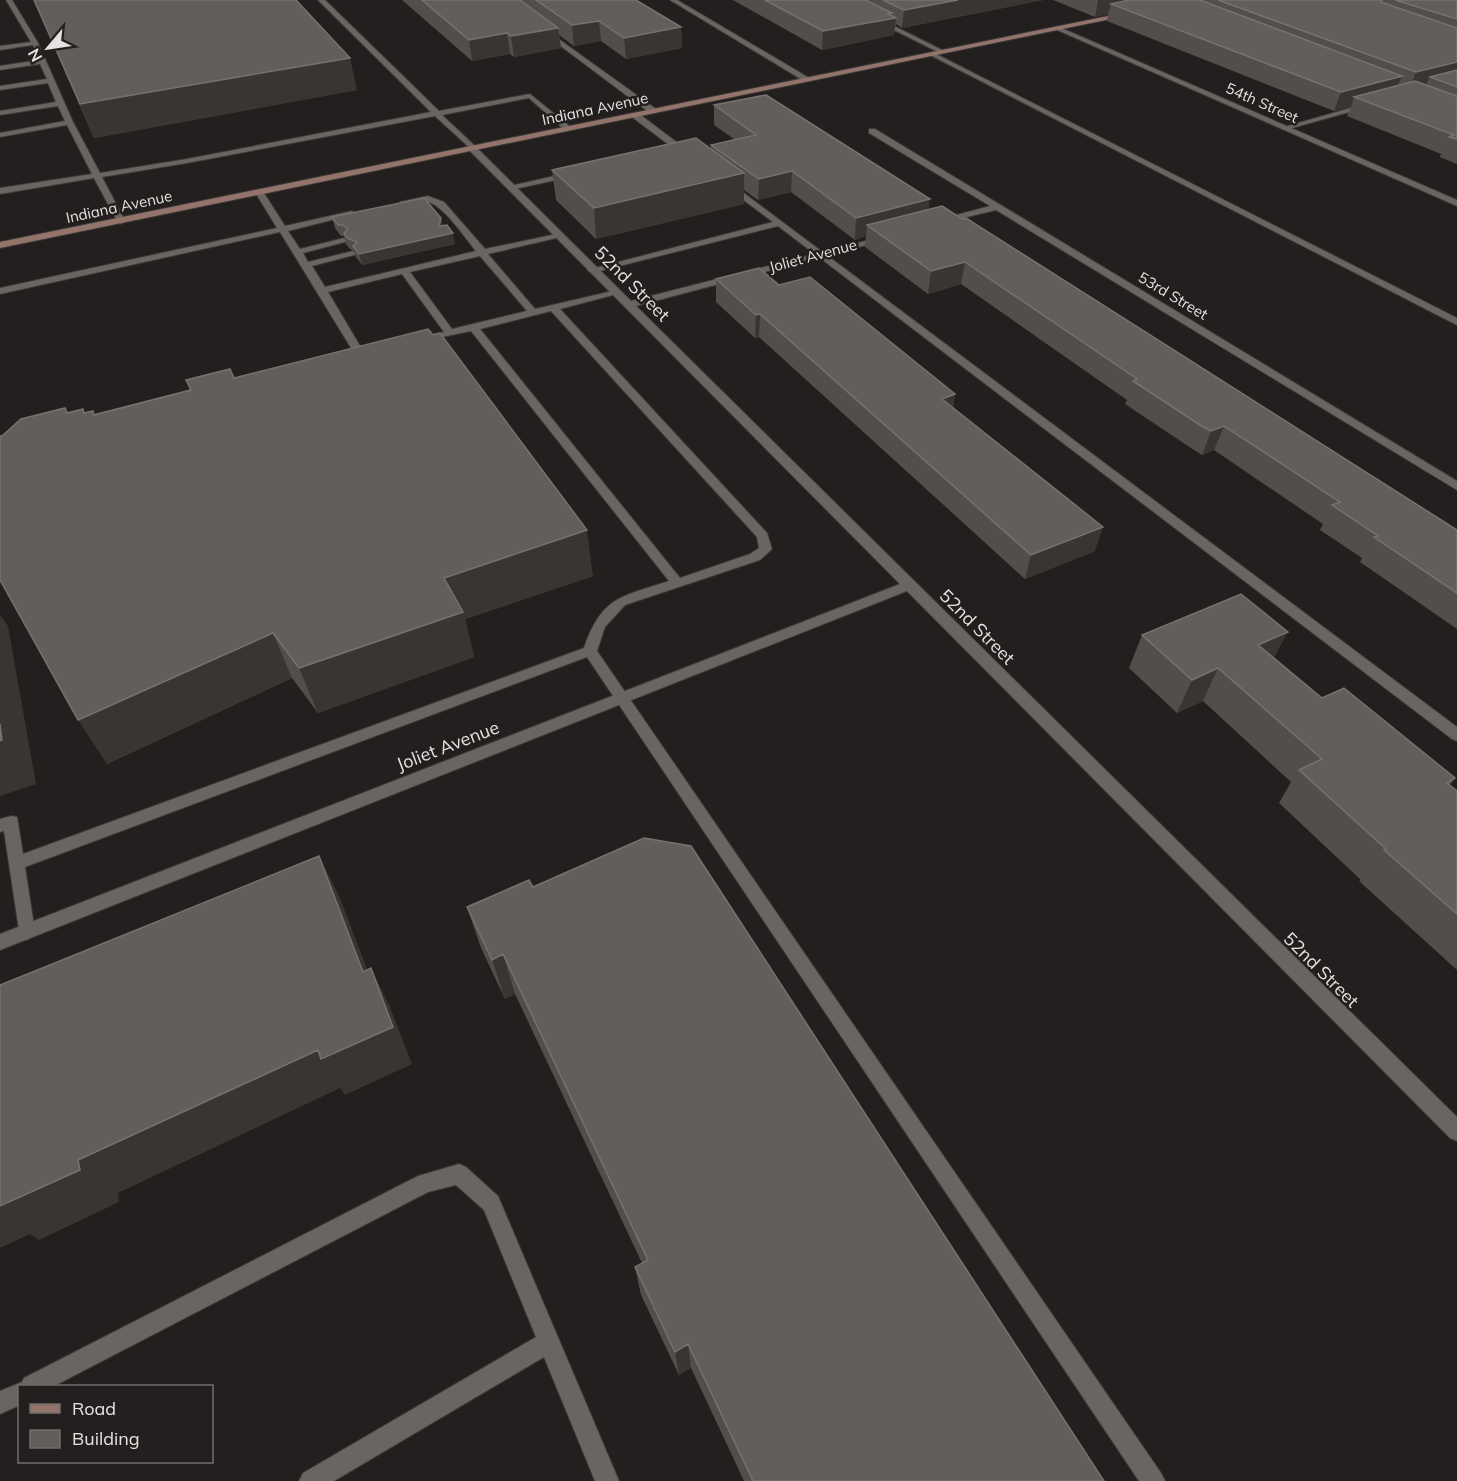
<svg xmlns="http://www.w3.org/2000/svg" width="1457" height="1481" font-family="Mulish,sans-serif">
<rect width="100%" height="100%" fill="#231f1e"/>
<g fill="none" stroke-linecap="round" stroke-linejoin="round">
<defs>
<path id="service" d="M 6,0 L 12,0 L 38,43 L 73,122 L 100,173 L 187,159 L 431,112 L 318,0 L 325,0 L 439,111 L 530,94 L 573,129 L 566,131 L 529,98 L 442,115 L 475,146 L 475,150 L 472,150 L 435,116 L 187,163 L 102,177 L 125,221 L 121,224 L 117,221 L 94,178 L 0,194 L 0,188 L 92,174 L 67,125 L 0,137 L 0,133 L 65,121 L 58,106 L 0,115 L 0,111 L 56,102 L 48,83 L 0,90 L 0,86 L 47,79 L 40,64 L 0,70 L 0,66 L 39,60 L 33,45 L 0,50 L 0,46 L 31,42 Z
M 878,18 L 944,51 L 945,52 L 940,53 L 876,21 Z
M 542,30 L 546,30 L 656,109 L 656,113 L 650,113 L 542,32 Z
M 932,52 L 1457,318 L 1457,325 L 930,55 Z
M 632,113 L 638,113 L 691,153 L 691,157 L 685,157 L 632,117 Z
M 572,172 L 576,174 L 575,176 L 510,190 L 506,187 Z
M 729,182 L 1457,727 L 1457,741 L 1452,739 L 778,226 L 592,273 L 587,270 L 773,222 L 726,187 L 725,185 Z
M 259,189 L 262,190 L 285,226 L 352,211 L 356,214 L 288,231 L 300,249 L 344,238 L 349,241 L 303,253 L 308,262 L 353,251 L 358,254 L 312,266 L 325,287 L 476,251 C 466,239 442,203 427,202 C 417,201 408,207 400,202 L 428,196 L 444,202 L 485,249 L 561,233 L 561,237 L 488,254 L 535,309 L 617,290 L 617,294 L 560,309 L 767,533 L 772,549 L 760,560 L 625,605 L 605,627 L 597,651 L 1161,1473 L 1165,1481 L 1139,1481 L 587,657 L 25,867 L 35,932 L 32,937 L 26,940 L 20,937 L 4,831 L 0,832 L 0,819 L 11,816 L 17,817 L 23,854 L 584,648 C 602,596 621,597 669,581 L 471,331 L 418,342 L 418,338 L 444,332 L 402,274 L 328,292 L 366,356 L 361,359 L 356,356 L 280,232 L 0,294 L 0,288 L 277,228 L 255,192 ZM 480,256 L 527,311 L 452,329 L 410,272 ZM 551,311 L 757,537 L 759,548 L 750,554 L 680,578 L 480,329 Z
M 459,1164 L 466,1167 L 498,1196 L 619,1481 L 595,1481 L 544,1357 L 334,1481 L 299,1481 L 303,1473 L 536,1337 L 484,1210 L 456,1185 L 428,1192 L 54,1386 L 20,1386 L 20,1405 L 0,1414 L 0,1391 L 22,1382 L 24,1378 L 418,1176 Z"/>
<path id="minor" d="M 670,0 L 677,0 L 811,79 L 804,81 Z
M 1364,104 L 1371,106 L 1285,130 L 1281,128 Z
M 869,129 L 875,129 L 1457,481 L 1457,490 L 996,210 L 938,224 L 938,220 L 990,206 L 869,133 Z
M 469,146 L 475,146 L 631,301 L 889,235 L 889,239 L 636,306 L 1457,1117 L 1457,1141 L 1450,1138 L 907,591 L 0,950 L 0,934 L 900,584 L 469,150 Z"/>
<path id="tertiary" d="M 1055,27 L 1059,27 L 1457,200 L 1457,206 L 1055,29 Z"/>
<path id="secondary" d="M 1128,12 L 1130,15 L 0,248 L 0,242 Z"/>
</defs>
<!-- service casing -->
<use href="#service" stroke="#3c3938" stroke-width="2"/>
<!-- minor casing -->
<use href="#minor" stroke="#3c3938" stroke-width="2"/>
<!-- tertiary casing -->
<use href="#tertiary" stroke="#3c3938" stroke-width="2"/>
<!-- secondary casing -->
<use href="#secondary" stroke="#3c3938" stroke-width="2"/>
<!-- service -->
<use href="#service" fill="#6a6563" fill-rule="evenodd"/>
<!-- minor -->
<use href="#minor" fill="#6a6563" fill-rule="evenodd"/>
<!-- tertiary -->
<use href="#tertiary" fill="#6a6563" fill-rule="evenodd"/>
<!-- secondary -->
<use href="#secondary" fill="#93746a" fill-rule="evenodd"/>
</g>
<!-- wall -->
<path fill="#524e4c" d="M 34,0 L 296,0 L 357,90 L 94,138 Z
M 402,0 L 636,0 L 681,27 L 682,48 L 626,59 L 601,41 L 574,46 L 559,35 L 561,48 L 514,57 L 510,54 L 472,61 Z
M 733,0 L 1043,0 L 902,28 L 896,24 L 894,35 L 822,50 Z
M 1053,0 L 1457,0 L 1457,164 L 1440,157 L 1441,154 L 1347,116 L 1351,107 L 1334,111 L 1107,21 L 1108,14 L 1095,17 Z
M 714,105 L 929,210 L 1457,530 L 1457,629 L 1360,562 L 1362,558 L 1320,530 L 1323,524 L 1214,450 L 1202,455 L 1194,450 L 1125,404 L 1127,400 L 961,284 L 928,294 L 865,247 L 866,236 L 855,240 L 791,192 L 758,200 L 744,190 L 744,204 L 596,239 L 556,200 L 552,170 L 711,149 L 711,145 L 734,139 L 714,125 Z
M 332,217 L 441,218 L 442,226 L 455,244 L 362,265 L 356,257 L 354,251 L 350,249 L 346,244 L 344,236 L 341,236 L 335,228 Z
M 716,279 L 779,285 L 955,394 L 953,407 L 1095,551 L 1025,579 L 759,337 L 755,338 L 716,302 Z
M 234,378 L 593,576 L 465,619 L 474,657 L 318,713 L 292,678 L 107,764 L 2,436 L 65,408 L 68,412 L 85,413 L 93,411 L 94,414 Z
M 1142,635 L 1274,657 L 1322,698 L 1455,778 L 1450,785 L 1457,791 L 1457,970 L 1359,881 L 1361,880 L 1279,803 L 1291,782 L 1203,701 L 1177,713 L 1129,668 Z
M 533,887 L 1104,1481 L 744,1481 L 691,1368 L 679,1375 L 641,1295 L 635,1267 L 642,1263 L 515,994 L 505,999 L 481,948 L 467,907 Z"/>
<!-- shaded-wall -->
<path fill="#393533" d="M 958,0 L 1043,0 L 902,28 L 904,10 Z
M 1098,0 L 1176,0 L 1111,4 L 1108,14 L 1095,17 Z
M 892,13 L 891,18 L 896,18 L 894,35 L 822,50 L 823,31 Z
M 599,21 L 601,41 L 574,46 L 572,25 Z
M 681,27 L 682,48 L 626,59 L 624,38 Z
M 558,28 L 561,48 L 514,57 L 511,36 Z
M 507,33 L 510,54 L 472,61 L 469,40 Z
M 350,58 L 357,90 L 94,138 L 80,104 Z
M 1457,62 L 1457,79 L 1430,77 L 1425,87 L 1408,91 L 1416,72 Z
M 1402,76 L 1394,95 L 1354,97 L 1351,107 L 1334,111 L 1341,92 Z
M 792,171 L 791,192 L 758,200 L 759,179 Z
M 744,173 L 744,204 L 596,239 L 594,208 Z
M 930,199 L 927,220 L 867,225 L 866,236 L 855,240 L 856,218 Z
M 441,218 L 443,229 L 453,233 L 455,244 L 362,265 L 359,254 L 439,226 Z
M 965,262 L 961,284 L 928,294 L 931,271 Z
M 760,314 L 759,337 L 755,338 L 756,315 Z
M 955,394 L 951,418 L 942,399 Z
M 1224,426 L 1214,450 L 1202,455 L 1211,431 Z
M 1103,527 L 1095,551 L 1025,579 L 1031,555 Z
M 587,530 L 593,576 L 465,619 L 474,657 L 318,713 L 299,668 L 444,578 Z
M 0,615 L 8,626 L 36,784 L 0,796 Z
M 1288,632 L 1270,665 L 1258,645 Z
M 273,633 L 292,678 L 107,764 L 78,720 Z
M 1218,668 L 1203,701 L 1177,713 L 1192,680 Z
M 319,856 L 340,898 L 383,1011 L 363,972 Z
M 503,954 L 515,994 L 505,999 L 492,960 Z
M 371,968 L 390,1007 L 412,1064 L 345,1095 L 340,1088 L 118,1193 L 119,1202 L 39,1240 L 30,1234 L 0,1248 L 0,1206 L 78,1160 Z
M 688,1344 L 691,1368 L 679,1375 L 675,1352 Z"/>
<!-- building -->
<path fill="#625e5c" stroke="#767271" stroke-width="1.5" d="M 34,0 L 296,0 L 350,58 L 80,104 Z
M 422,0 L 520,0 L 558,28 L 511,36 L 507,33 L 469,40 Z
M 536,0 L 636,0 L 681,27 L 624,38 L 599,21 L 572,25 Z
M 765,0 L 865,0 L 892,13 L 888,14 L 896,18 L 823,31 Z
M 883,0 L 958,0 L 904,10 Z
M 1129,0 L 1200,0 L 1402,76 L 1341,92 L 1111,4 Z
M 1218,0 L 1382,0 L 1381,2 L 1457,28 L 1457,62 L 1416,72 Z
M 1395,0 L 1457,0 L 1457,19 Z
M 1457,70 L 1457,87 L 1430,77 Z
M 1415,81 L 1457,96 L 1457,139 L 1449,137 L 1454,135 L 1354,97 Z
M 766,95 L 930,199 L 856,218 L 792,171 L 759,179 L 711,145 L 756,135 L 714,105 Z
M 696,138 L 744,173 L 594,208 L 552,170 Z
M 424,198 L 441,218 L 439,226 L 447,225 L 453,233 L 359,254 L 353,246 L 357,242 L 347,238 L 344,233 L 348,229 L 342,225 L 338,225 L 332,217 Z
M 942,206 L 962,219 L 966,218 L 1457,530 L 1457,593 L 1374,537 L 1378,536 L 1332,505 L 1340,502 L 1224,426 L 1211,431 L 1203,427 L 1133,381 L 1137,379 L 965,262 L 931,271 L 867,225 Z
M 759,268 L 779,285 L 810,277 L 955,394 L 942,399 L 1103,527 L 1031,555 L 760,314 L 756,315 L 716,279 Z
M 428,329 L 433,335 L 440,333 L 587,530 L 444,578 L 463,612 L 299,668 L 273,633 L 78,720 L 0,580 L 0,436 L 2,436 L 21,419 L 65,408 L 67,413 L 83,409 L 84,413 L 93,411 L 94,415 L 191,390 L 186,380 L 230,369 L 234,378 Z
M 1241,594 L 1288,632 L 1258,645 L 1322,698 L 1344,688 L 1455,778 L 1447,783 L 1457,791 L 1457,914 L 1384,850 L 1386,849 L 1299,770 L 1322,759 L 1218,668 L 1192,680 L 1142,635 Z
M 0,724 L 2,740 L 0,741 Z
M 644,838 L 691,846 L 1104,1481 L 753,1481 L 688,1344 L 675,1352 L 635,1267 L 648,1260 L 503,954 L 492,960 L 467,907 L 529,880 L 533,887 Z
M 319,856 L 363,972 L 371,968 L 393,1027 L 321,1059 L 318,1050 L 78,1160 L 80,1170 L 0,1206 L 0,985 Z"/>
<g text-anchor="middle" stroke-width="5" stroke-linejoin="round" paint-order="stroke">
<!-- far-street labels -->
<g font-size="15" fill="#e4e1e0" stroke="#231f1e">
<text transform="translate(1262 103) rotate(24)" y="5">54th Street</text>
<text transform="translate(595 109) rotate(-12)" y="5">Indiana Avenue</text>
<text transform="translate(119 207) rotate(-12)" y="5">Indiana Avenue</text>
<text transform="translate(813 256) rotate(-15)" y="5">Joliet Avenue</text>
<text transform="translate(1173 296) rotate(31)" y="5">53rd Street</text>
</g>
<!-- street labels -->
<g font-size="18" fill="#e4e1e0" stroke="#231f1e">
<text transform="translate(632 284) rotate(45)" y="6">52nd Street</text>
<text transform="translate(977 627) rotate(45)" y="6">52nd Street</text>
<text transform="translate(448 746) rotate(-21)" y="6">Joliet Avenue</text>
<text transform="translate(1321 970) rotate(45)" y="6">52nd Street</text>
</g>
</g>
<!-- legend -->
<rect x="18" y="1385" width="195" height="78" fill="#231f1e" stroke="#706d6c" stroke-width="1.5"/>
<rect x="30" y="1404" width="30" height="9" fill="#93746a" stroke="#706d6c" stroke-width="1.5"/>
<text x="72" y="1415" font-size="18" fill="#e4e1e0">Road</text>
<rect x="30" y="1430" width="30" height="18" fill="#625e5c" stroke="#706d6c" stroke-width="1.5"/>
<text x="72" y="1445" font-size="18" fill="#e4e1e0">Building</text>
<!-- north arrow -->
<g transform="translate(48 48) rotate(241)" stroke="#231f1e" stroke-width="4.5" paint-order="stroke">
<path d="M0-4.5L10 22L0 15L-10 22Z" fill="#e4e1e0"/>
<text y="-9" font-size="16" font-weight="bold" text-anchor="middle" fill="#e4e1e0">N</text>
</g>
</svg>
